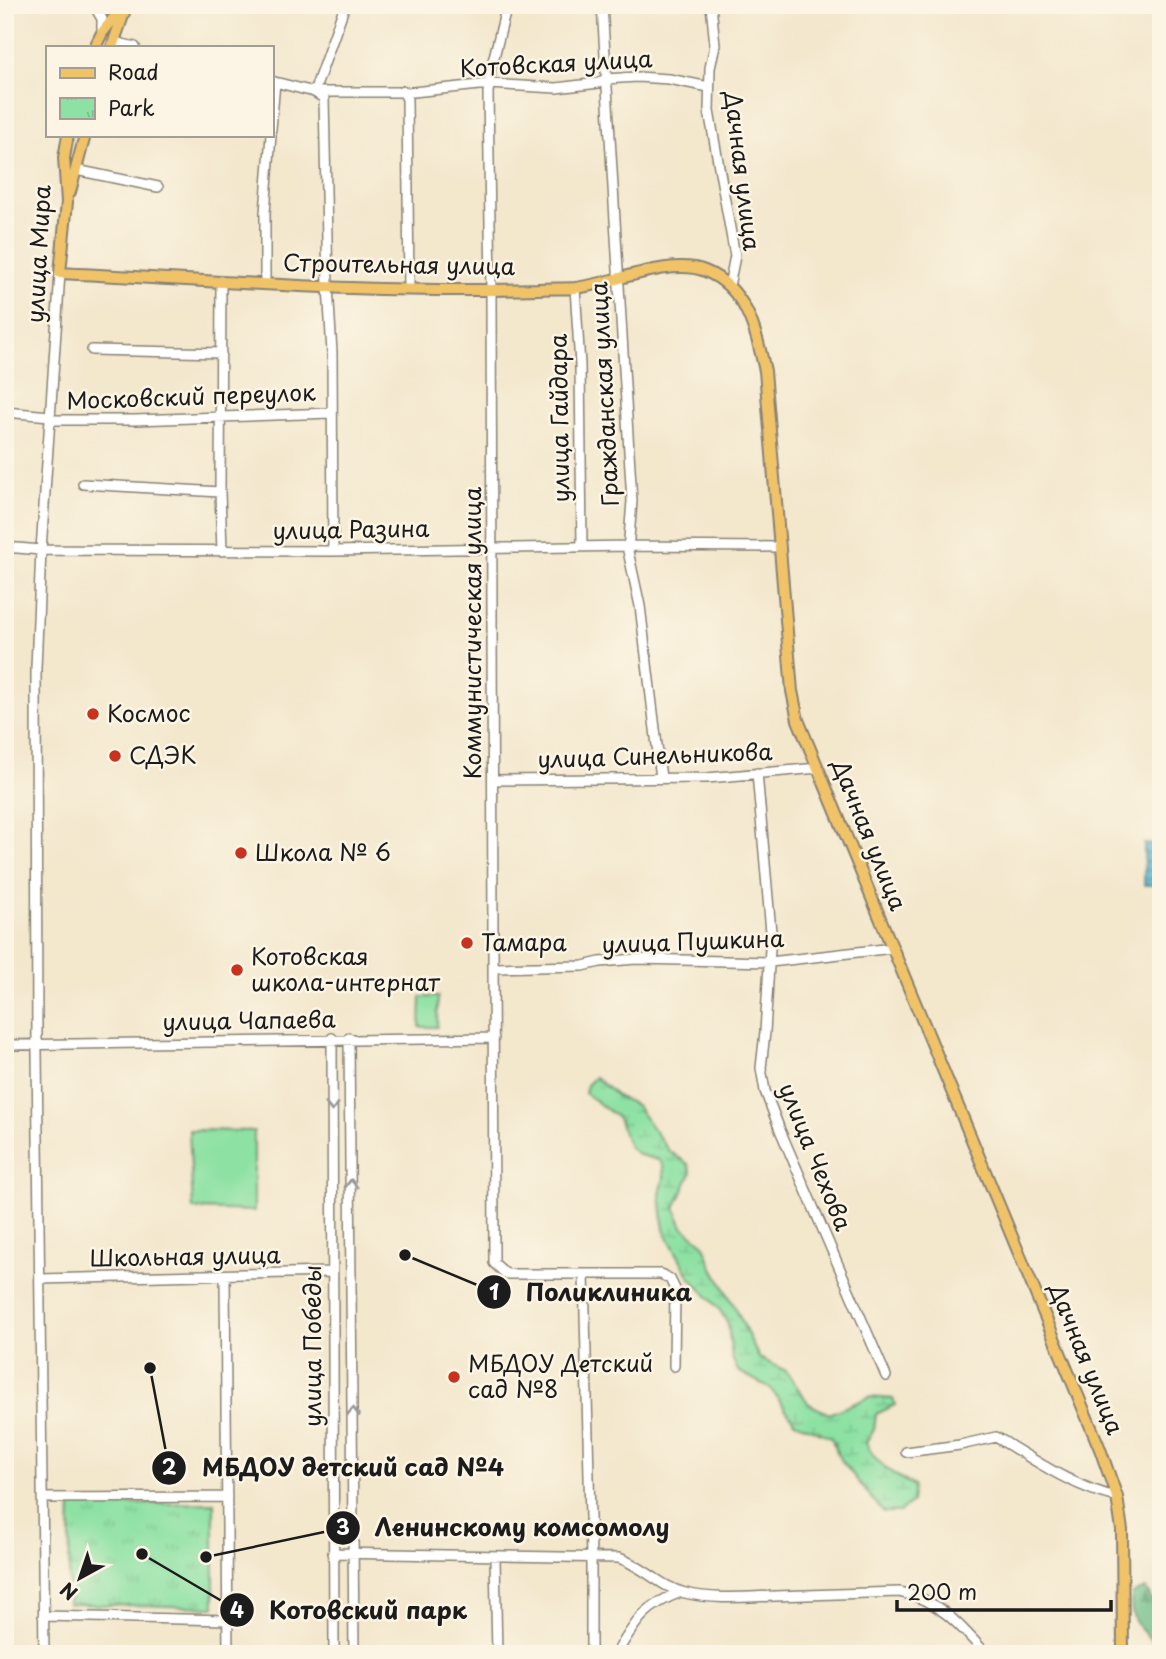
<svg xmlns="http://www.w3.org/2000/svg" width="1166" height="1659" font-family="'Playpen Sans',sans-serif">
<defs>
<pattern id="forest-firs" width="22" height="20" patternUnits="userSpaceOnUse" patternTransform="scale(1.75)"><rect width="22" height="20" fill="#71bf89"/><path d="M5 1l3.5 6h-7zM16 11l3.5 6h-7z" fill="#5c9a6f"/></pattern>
<pattern id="wetland-marsh" width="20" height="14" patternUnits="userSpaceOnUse" patternTransform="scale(1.75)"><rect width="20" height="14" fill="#8ce1a3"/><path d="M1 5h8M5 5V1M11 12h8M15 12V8" fill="none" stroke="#78c08c"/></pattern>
<pattern id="park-tufts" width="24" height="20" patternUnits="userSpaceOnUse" patternTransform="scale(1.75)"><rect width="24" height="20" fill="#8ce1a3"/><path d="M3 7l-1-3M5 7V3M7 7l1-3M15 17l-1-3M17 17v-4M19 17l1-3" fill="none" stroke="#78c08c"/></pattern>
<pattern id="water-rules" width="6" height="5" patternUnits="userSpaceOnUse" patternTransform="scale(1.75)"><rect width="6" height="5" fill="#53b3d1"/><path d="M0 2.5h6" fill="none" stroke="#4491a9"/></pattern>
</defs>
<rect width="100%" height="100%" fill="#fcf5e5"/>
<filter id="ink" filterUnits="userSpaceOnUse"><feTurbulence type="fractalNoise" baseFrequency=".0143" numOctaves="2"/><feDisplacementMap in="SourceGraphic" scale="14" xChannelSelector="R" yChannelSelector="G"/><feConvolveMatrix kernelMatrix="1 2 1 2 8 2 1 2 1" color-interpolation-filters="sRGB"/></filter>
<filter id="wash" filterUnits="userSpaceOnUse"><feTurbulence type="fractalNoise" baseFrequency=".00686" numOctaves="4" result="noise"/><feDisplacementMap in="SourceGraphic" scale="28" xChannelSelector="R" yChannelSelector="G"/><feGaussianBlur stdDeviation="1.57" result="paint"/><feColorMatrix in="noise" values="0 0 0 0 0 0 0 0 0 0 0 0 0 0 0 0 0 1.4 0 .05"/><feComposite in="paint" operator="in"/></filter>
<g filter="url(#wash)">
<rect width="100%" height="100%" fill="#f3e7cc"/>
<!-- green -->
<path fill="#8ce1a3" stroke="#547e60" stroke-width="2" d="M 421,997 L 438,997 L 437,1027 L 420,1027 Z
M 189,1130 L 254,1131 L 254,1211 L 193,1209 Z"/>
<!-- forest -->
<path fill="url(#forest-firs)" stroke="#466e52" stroke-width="2" d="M 1146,1589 L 1161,1618 L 1161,1650 C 1143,1631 1127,1623 1132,1594 Z"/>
<!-- wetland -->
<path fill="url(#wetland-marsh)" stroke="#547e60" stroke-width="2" d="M 595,1077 L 618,1097 L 636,1105 L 669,1151 L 688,1164 L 691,1173 L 675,1208 L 683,1227 L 703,1243 L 712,1266 L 736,1309 L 759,1358 L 786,1371 L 809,1404 L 829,1414 L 869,1397 L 893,1399 L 895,1405 L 876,1414 L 874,1430 L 866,1443 C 876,1465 894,1475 914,1486 L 912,1502 L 900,1512 L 883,1512 L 840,1459 L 831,1437 L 795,1422 L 770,1388 L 738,1371 L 732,1358 L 728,1324 L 720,1310 L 690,1277 L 664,1230 L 660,1194 L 664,1178 L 663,1166 L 659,1160 L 639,1155 L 629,1147 L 618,1118 L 585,1093 L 587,1085 Z"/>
<!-- park -->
<path fill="url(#park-tufts)" stroke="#547e60" stroke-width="2" d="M 214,1503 L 214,1607 L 68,1604 L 71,1505 Z"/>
<!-- water -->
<path fill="url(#water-rules)" stroke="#386876" stroke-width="2" d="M 1144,844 L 1161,845 L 1161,885 L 1144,885 Z"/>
</g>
<g filter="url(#ink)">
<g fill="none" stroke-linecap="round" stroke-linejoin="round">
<defs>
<path id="minor" d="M 94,5 L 102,19 L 102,33
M 507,5 L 491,69 L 488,93 L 491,290 L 494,1263 L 506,1274 L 661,1274 L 670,1279 L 675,1289 L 674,1366
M 602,5 L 632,501 L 628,551 L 640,606 L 661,778
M 711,5 L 715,45 L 710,68 L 709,111 L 735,256 L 729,286
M 114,42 L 135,47
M 271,81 L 314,92 L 413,92 L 489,84 L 556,88 L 599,83 L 605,79 L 637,77 L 669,79 L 709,87
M 403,91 L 407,99 L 409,288
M 271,129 L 275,82
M 76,170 L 158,187
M 221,281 L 220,492 L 222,551
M 265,283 L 265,213 L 271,135
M 575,288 L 580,365 L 582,547
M 92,350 L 221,353
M 5,412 L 50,416
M 50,420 L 135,420 L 332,413
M 83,484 L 220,492
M 5,547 L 41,550 L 333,551 L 629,546 L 780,547
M 333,551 L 332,353 L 328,286 L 324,98 L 314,92 L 345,5
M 757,773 L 771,932 L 765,1032 L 761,1068 L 765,1091 L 780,1130 L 886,1376
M 493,780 L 707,778 L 818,768
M 494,968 L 583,966 L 600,962 L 636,959 L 770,962 L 893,948
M 332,1038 L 334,1654
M 349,1038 L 354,1654
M 5,1045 L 494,1038
M 584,1274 L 591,1557 L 591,1654
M 225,1276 L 228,1654
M 40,1279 L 331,1272
M 906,1452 L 960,1445 L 996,1437 C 1035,1460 1072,1487 1117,1497
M 42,1498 L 227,1497
M 333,1553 L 619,1558 C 643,1566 660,1587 685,1593 C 714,1600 745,1597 775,1596 C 816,1595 858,1593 899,1592 C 937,1598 961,1626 986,1654
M 495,1557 L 497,1654
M 43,1616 L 228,1620
M 44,1654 L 37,1052 L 36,668 L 41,550 L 60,273
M 616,1654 C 636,1621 644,1606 681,1592"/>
<path id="major" d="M 95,47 L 102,33 L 124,5
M 112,47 L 126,7
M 68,135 L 64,158 L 67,202 L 60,273 C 219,281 379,294 538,289 C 550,288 563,289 575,288 C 612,284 671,257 705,271 C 747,288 756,332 765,371 L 792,691 L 798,720 L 1100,1449 L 1117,1497 L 1122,1530 L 1123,1654
M 70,192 L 85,135"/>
</defs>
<!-- minor casing -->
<use href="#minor" stroke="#888274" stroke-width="12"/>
<!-- major casing -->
<use href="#major" stroke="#888274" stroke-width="14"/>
<!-- minor -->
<use href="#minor" stroke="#fff" stroke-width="9"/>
<!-- major -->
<use href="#major" stroke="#f1c369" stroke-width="10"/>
</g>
<!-- one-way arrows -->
<defs><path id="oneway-chevron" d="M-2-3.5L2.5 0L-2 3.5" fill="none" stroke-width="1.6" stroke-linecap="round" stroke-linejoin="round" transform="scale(1.75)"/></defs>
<g stroke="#999">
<use href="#oneway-chevron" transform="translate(332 1107) rotate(90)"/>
<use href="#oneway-chevron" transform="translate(351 1184) rotate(-91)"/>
<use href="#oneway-chevron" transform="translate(353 1412) rotate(-90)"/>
</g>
</g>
<!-- markers -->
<g fill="#c8321e" stroke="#fcf5e5" stroke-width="2.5">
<circle cx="93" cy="714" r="7"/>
<circle cx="115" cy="756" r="7"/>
<circle cx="241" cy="853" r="7"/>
<circle cx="467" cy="943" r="7"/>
<circle cx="237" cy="970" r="7"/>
<circle cx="454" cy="1377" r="7"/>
</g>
<g text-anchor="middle" stroke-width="5" stroke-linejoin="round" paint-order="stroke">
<!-- street labels -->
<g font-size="23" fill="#1c1c1c" stroke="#fcf5e5">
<text transform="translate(556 64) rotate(-3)" y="8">Котовская улица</text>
<text transform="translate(742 171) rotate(83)" y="8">Дачная улица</text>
<text transform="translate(39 254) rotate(-87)" y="8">улица Мира</text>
<text transform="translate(399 265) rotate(1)" y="8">Строительная улица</text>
<text transform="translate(605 394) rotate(-93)" y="8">Гражданская улица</text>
<text transform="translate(191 397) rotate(-2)" y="8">Московский переулок</text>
<text transform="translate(560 418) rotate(-91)" y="8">улица Гайдара</text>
<text transform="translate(351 530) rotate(-1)" y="8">улица Разина</text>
<text transform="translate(473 633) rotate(-90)" y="8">Коммунистическая улица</text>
<text transform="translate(655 756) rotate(-2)" y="8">улица Синельникова</text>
<text transform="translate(869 835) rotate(68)" y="8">Дачная улица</text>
<text transform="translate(693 942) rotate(-2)" y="8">улица Пушкина</text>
<text transform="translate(249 1021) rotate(-1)" y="8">улица Чапаева</text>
<text transform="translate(815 1157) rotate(68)" y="8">улица Чехова</text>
<text transform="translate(185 1257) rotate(-1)" y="8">Школьная улица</text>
<text transform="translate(313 1346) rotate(-90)" y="8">улица Победы</text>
<text transform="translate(1086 1359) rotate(68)" y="8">Дачная улица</text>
</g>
<!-- poi labels -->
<g font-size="23" fill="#1c1c1c" stroke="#fcf5e5" text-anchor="start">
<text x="107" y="722">Космос</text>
<text x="129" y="764">СДЭК</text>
<text x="255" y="861">Школа № 6</text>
<text x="481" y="951">Тамара</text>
<text x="251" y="965">Котовская<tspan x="251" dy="26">школа-интернат</tspan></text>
<text x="468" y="1372">МБДОУ Детский<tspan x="468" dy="26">сад №8</tspan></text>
</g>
</g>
<!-- callouts -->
<path fill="none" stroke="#1c1c1c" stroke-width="2.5" d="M405 1255L494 1292M150 1368L169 1468M206 1557L343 1528M142 1554L237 1610"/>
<g fill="#1c1c1c" stroke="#fcf5e5" stroke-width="2.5">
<circle cx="405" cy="1255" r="7"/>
<circle cx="150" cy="1368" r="7"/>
<circle cx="206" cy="1557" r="7"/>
<circle cx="142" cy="1554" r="7"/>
<circle cx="494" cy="1292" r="18"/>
<circle cx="169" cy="1468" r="18"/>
<circle cx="343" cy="1528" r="18"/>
<circle cx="237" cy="1610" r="18"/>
</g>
<g font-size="21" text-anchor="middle" font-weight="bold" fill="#fff">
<text x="494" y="1300">1</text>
<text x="169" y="1475">2</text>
<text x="343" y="1535">3</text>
<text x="237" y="1618">4</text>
</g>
<g font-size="24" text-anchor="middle" font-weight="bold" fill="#1c1c1c" stroke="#fcf5e5" stroke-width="5" stroke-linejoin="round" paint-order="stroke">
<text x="609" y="1301">Поликлиника</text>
<text x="353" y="1476">МБДОУ детский сад №4</text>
<text x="522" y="1536">Ленинскому комсомолу</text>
<text x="368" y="1619">Котовский парк</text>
</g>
<!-- margin -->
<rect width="1166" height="1659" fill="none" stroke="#fcf5e5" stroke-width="28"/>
<!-- legend -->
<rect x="46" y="46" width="228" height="91" fill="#fcf5e5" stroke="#a29e95" stroke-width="2"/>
<rect x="60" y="68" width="35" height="10" fill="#f1c369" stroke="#a29e95" stroke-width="2"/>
<text x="108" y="80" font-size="21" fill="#1c1c1c">Road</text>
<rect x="60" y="98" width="35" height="21" fill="url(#park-tufts)" stroke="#a29e95" stroke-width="2"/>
<text x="108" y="116" font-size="21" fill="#1c1c1c">Park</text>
<!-- north arrow -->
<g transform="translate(80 1578) rotate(220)" stroke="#fcf5e5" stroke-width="5" paint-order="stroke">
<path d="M0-5L12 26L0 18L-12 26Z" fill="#1c1c1c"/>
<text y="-10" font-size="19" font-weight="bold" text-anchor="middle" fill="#1c1c1c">N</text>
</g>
<!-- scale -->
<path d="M897 1600v10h214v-10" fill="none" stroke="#1c1c1c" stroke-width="3.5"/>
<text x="907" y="1600" font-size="21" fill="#1c1c1c" stroke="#fcf5e5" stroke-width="5" paint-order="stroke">200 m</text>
</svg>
